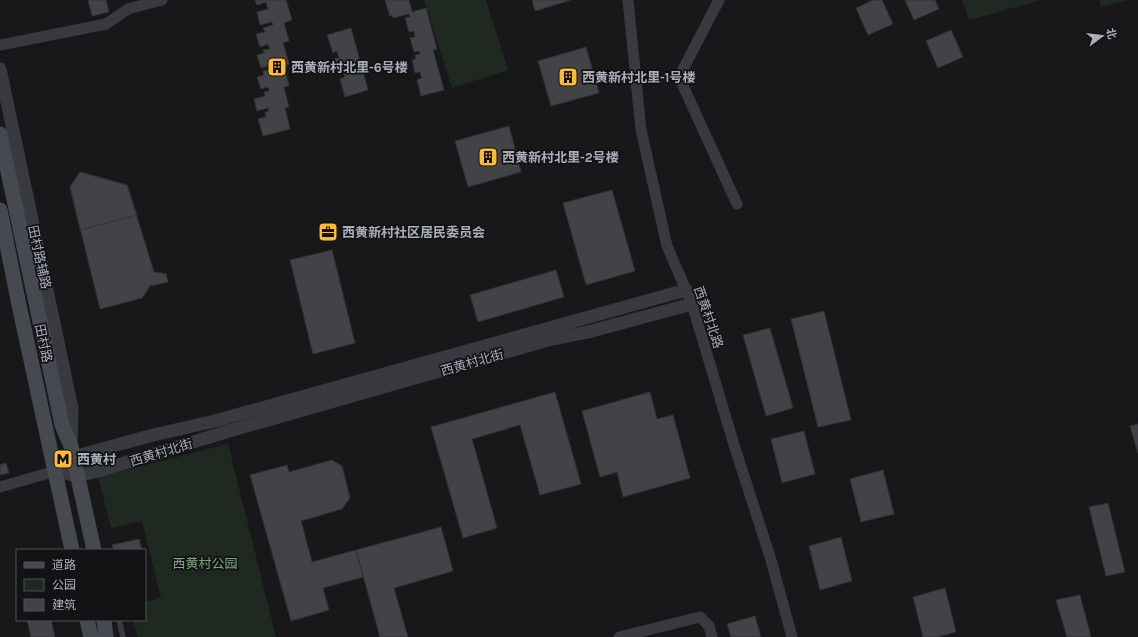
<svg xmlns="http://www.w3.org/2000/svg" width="1138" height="637" font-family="Karla,'Noto Sans SC',sans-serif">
<rect width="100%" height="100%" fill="#18181a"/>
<!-- green -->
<path fill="#1f2921" d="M 424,0 L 486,0 L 508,70 L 452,88 Z
M 962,0 L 1041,0 L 969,20 Z
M 1099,0 L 1128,0 L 1101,7 Z
M 228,444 L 276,637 L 138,637 L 133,620 L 145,620 L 145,602 L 161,598 L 142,521 L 111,528 L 98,477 Z"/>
<!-- building -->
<path fill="#424347" stroke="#323236" d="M 88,0 L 106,0 L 109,12 L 92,16 Z
M 255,0 L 286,0 L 292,20 L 284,23 L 289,41 L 283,43 L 289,64 L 284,66 L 289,86 L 284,87 L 289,107 L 285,108 L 290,129 L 263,136 L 258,119 L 266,117 L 265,112 L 269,111 L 268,108 L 257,111 L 254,99 L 265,96 L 264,92 L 269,91 L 268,87 L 261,89 L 257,77 L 264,75 L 263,71 L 270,69 L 269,66 L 261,68 L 257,55 L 264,53 L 263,50 L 270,49 L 268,44 L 260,47 L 256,34 L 265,32 L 263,28 L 273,25 L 272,22 L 260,25 L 257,12 L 268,9 L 266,2 L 257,5 Z
M 385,0 L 409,0 L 412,12 L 426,8 L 437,49 L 433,50 L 444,90 L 421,96 L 417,80 L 422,78 L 420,72 L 415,73 L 412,60 L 416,59 L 415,55 L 420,54 L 419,51 L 414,52 L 410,38 L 415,37 L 414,31 L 409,32 L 405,18 L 410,17 L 409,14 L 393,18 L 392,15 L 390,16 Z
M 532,0 L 571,0 L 535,11 Z
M 873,0 L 882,0 L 893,24 L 868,35 L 856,8 Z
M 905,0 L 935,0 L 939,9 L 914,20 Z
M 351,28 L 368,90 L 345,97 L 340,79 L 345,77 L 343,71 L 338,72 L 334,59 L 339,58 L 337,51 L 333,53 L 327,35 Z
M 951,30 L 963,57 L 938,68 L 926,41 Z
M 586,47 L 599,93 L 551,106 L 538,61 Z
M 509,126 L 521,172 L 468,187 L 455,141 Z
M 80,172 L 127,185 L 154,272 L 166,274 L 168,282 L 150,286 L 142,298 L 100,309 L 70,187 Z
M 80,172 L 127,185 L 137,215 L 80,230 L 70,187 Z
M 612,190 L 635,271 L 586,285 L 563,203 Z
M 332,250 L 355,343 L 313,354 L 290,260 Z
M 556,270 L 564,297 L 478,322 L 470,295 Z
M 824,311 L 851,420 L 818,427 L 791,319 Z
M 770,328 L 793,408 L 766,416 L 743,335 Z
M 555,392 L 581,484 L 540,495 L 520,425 L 472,439 L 497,528 L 463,538 L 431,427 Z
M 650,392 L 657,419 L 673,415 L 690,478 L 623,497 L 617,472 L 600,477 L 582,411 Z
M 1138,424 L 1138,453 L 1130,426 Z
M 804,431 L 815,474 L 782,483 L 771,439 Z
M 332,460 L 342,466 L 350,498 L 342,509 L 301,521 L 312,562 L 356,550 L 363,577 L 323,588 L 329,610 L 291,621 L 250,475 L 287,465 L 289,472 Z
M 6,463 L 9,473 L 0,475 L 0,465 Z
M 883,470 L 894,514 L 861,522 L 850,479 Z
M 1108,503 L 1125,572 L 1106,576 L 1089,507 Z
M 441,527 L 453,571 L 394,588 L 408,637 L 380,637 L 356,550 Z
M 841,537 L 852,581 L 820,590 L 809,546 Z
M 139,539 L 142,550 L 114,550 L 112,545 Z
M 945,588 L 956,632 L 938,637 L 923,637 L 913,597 Z
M 1080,595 L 1091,637 L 1067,637 L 1056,600 Z
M 755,616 L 761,637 L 731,637 L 727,624 Z
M 27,620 L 51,620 L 55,637 L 31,637 Z"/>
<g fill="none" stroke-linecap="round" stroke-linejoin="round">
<!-- service -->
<path stroke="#393a40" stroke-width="5.5" d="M 119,620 L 123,637"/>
<!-- minor -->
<path stroke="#393a40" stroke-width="11" d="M 628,0 L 641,130 L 667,246 L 692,304 L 735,448 L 771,560 L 792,637
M 719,0 L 679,77 L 737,204
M 0,45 L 106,24 L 128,9 L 162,0
M 0,487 L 56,471
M 619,637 L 700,617 L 709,626 L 712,637"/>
<!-- tertiary -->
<path stroke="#393a40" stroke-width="13" d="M 0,69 L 72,408 L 71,444
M 56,471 L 77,476 L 98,471 L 229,431 L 548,340 L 588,332 L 692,304
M 56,471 L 73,457 L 153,435 L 215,421 L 686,290"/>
<!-- secondary -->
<path stroke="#474950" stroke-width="15" d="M 0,134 L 62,425 L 71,446 L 94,550
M 0,210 L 19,305 L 72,550
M 87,620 L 91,637
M 104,620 L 106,637"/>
</g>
<!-- icons -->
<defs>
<symbol id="building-square" viewBox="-11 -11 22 22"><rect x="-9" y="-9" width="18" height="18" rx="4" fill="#fdbb2e" stroke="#131315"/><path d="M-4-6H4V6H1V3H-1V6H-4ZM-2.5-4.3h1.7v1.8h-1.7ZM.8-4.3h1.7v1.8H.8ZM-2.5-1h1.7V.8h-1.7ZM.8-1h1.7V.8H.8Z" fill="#111"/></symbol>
<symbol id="office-square" viewBox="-11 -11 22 22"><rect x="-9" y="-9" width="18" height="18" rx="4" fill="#fdbb2e" stroke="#131315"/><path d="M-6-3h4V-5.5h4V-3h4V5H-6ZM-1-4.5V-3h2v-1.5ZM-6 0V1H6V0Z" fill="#111"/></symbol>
<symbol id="metro-square" viewBox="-11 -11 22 22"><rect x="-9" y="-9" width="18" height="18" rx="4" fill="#fdbb2e" stroke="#131315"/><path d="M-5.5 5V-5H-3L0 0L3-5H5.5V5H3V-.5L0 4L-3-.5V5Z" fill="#111"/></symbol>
</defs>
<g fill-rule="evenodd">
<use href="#building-square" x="266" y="56" width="22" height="22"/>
<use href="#building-square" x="557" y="66" width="22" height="22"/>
<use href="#building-square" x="477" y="146" width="22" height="22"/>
<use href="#office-square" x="317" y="221" width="22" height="22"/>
<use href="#metro-square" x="52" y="448" width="22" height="22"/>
</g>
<g text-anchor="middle" stroke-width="3.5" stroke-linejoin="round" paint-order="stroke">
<!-- poi labels -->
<g font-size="13" font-weight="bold" fill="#aaaebb" stroke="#131315" text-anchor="start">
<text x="291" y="72">西黄新村北里-6号楼</text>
<text x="582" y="82">西黄新村北里-1号楼</text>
<text x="502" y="162">西黄新村北里-2号楼</text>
<text x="342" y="237">西黄新村社区居民委员会</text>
<text x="77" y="464">西黄村</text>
</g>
<!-- street labels -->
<g font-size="13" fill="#aaaebb" stroke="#131315">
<text transform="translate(40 257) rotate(78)" y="5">田村路辅路</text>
<text transform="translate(709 317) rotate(71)" y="5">西黄村北路</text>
<text transform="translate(44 343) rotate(78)" y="5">田村路</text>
<text transform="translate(472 362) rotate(-16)" y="5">西黄村北街</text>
<text transform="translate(161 452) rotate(-17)" y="5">西黄村北街</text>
</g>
<!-- park labels -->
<g font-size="13" fill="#80a783" stroke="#131315">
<text x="205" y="568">西黄村公园</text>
</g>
</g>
<!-- legend -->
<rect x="16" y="549" width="130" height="72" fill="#131315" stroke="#4f5157"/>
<rect x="24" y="562" width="20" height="6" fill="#474950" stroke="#4f5157"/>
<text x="52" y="569" font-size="12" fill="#aaaebb">道路</text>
<rect x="24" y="579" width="20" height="12" fill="#1f2921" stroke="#4f5157"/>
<text x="52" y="589" font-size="12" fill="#aaaebb">公园</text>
<rect x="24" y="599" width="20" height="12" fill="#424347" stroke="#4f5157"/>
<text x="52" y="609" font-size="12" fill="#aaaebb">建筑</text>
<!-- north arrow -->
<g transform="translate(1102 36) rotate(75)" stroke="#131315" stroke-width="3" paint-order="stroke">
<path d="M0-3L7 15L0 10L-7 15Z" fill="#aaaebb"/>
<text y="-6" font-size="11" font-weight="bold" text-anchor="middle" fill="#aaaebb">北</text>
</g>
</svg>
